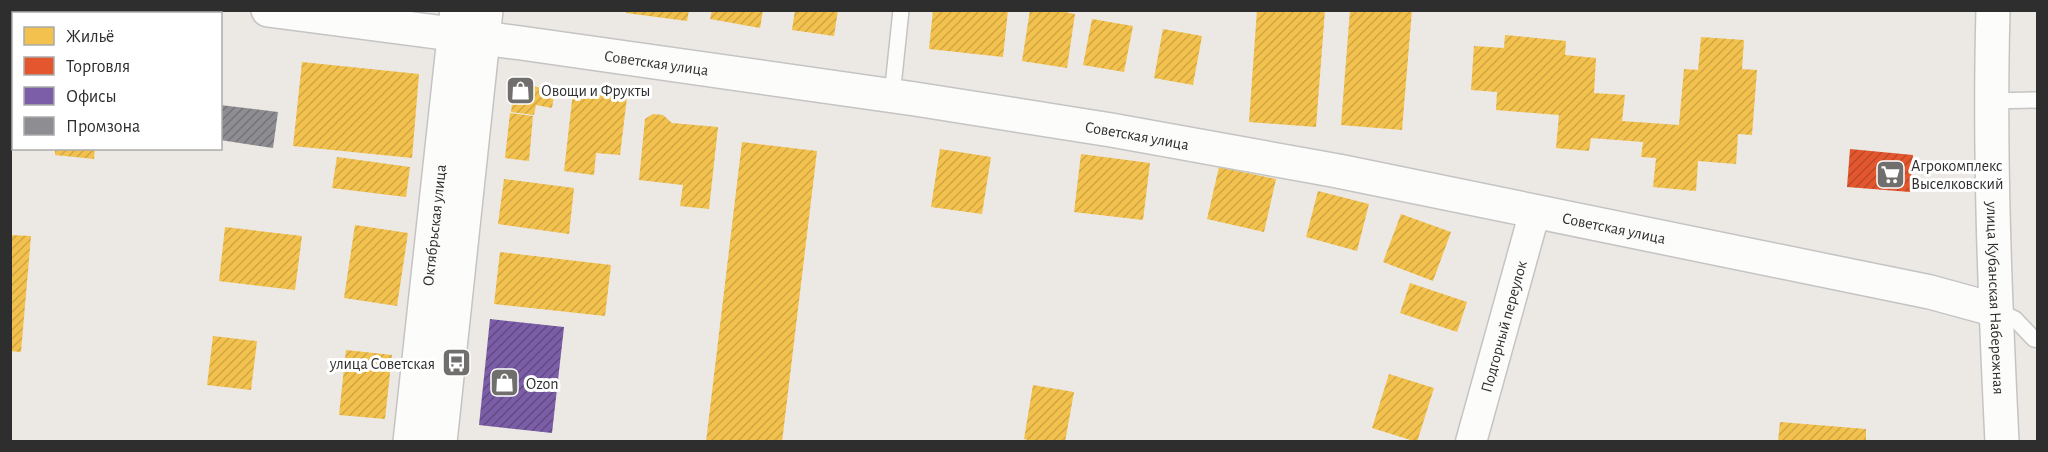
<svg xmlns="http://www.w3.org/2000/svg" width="2048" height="452" font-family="'Alegreya Sans',sans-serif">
<defs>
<pattern id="homes-hatch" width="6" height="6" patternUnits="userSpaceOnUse" patternTransform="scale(1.5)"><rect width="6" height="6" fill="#f2c14e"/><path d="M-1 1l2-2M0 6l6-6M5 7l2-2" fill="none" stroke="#d0a644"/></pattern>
<pattern id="shops-hatch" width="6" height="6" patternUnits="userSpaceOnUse" patternTransform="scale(1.5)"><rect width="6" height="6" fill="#e4572e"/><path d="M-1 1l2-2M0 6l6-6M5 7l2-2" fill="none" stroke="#b94828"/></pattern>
<pattern id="offices-hatch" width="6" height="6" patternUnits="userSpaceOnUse" patternTransform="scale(1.5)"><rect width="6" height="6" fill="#7b5ea7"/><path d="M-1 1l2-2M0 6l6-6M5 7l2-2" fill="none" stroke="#604a81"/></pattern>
<pattern id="industry-hatch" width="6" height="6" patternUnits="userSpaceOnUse" patternTransform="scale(1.5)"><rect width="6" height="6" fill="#8d8d92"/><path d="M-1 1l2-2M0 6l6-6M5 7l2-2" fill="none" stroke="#747478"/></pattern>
</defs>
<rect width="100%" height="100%" fill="#ece8e4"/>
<!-- homes -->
<path fill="url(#homes-hatch)" d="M 627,10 L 689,10 L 687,21 L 626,13 Z
M 712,10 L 763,10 L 760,28 L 710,19 Z
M 795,10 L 838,10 L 834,36 L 792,30 Z
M 933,10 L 1008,10 L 1003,57 L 929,49 Z
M 1030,10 L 1055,10 L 1075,14 L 1067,68 L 1022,61 Z
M 1257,10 L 1325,10 L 1316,127 L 1249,122 Z
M 1350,10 L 1412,10 L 1402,130 L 1341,125 Z
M 1092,19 L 1133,26 L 1124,72 L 1083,65 Z
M 10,23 L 14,24 L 14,109 L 10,109 Z
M 1163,29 L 1202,36 L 1193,85 L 1154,78 Z
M 1505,35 L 1566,41 L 1565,55 L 1596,58 L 1594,93 L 1625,95 L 1622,121 L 1679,125 L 1684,69 L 1698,70 L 1701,37 L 1744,40 L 1742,69 L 1757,70 L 1752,135 L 1738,134 L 1736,164 L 1698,161 L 1696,191 L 1653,187 L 1656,158 L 1641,157 L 1643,142 L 1591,138 L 1589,151 L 1556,148 L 1559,115 L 1496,110 L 1497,92 L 1471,90 L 1474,46 L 1504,48 Z
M 302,62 L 419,74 L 412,158 L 293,146 Z
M 515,83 L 555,90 L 552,108 L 536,105 L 534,115 L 511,112 Z
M 573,92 L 627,97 L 620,155 L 596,153 L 594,175 L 564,171 Z
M 510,113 L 533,116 L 529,161 L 505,158 Z
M 653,114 L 663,115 L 672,123 L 718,127 L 709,209 L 680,206 L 683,185 L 639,180 L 645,119 Z
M 742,142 L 817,151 L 782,442 L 706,442 Z
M 55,148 L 95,148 L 94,159 L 55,155 Z
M 940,149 L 991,157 L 982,214 L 931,207 Z
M 1081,154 L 1150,163 L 1143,220 L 1074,212 Z
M 337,157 L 410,167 L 406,197 L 332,188 Z
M 1219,167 L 1276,179 L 1264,232 L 1207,219 Z
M 504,179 L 574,188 L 569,234 L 498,224 Z
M 1318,191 L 1369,204 L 1357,251 L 1306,237 Z
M 1401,214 L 1451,232 L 1433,281 L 1383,262 Z
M 355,225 L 408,233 L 397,306 L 344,298 Z
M 225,227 L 302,236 L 295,290 L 219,281 Z
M 10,235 L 31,236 L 21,352 L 10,351 Z
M 500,252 L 611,265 L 605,316 L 494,304 Z
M 1410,283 L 1467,302 L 1457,332 L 1400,313 Z
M 213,336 L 257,341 L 251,390 L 207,385 Z
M 346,350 L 392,355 L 385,419 L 339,415 Z
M 1389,374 L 1434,388 L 1417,442 L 1372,428 Z
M 1033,385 L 1074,392 L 1065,442 L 1038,442 L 1024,439 Z
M 1780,422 L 1866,429 L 1866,442 L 1778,442 Z"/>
<!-- shops -->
<path fill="url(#shops-hatch)" d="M 1850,149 L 1913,155 L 1910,192 L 1847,187 Z"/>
<!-- offices -->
<path fill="url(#offices-hatch)" d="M 490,319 L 564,327 L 552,433 L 479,425 Z"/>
<!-- industry -->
<path fill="url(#industry-hatch)" d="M 220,105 L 278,112 L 273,148 L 220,140 Z"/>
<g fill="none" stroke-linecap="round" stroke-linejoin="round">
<defs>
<path id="service" d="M 892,96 L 901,10
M 1990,101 L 2038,100
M 1996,310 L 2015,319 L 2034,339 L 2038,340"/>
<g id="minor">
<path id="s1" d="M 1471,442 L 1535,211"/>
</g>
<g id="tertiary">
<path id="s2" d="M 268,10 L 521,43 L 915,99 L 1111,130 L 1338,171 L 1930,292 L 1996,310"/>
<path d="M 440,442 L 486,10"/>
</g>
<g id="secondary">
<path id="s3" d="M 1993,10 C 1989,154 1995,298 2002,442"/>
<path id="s4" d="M 410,442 L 457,10"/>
</g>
</defs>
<!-- service casing -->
<use href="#service" stroke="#c5c4c5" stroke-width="18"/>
<!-- minor casing -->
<use href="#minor" stroke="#c5c4c5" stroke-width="33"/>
<!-- tertiary casing -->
<use href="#tertiary" stroke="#c5c4c5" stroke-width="36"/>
<!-- secondary casing -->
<use href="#secondary" stroke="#c5c4c5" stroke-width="36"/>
<!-- service -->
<use href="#service" stroke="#fcfcfb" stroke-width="15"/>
<!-- minor -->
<use href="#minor" stroke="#fcfcfb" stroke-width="30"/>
<!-- tertiary -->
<use href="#tertiary" stroke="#fcfcfb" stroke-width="33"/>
<!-- secondary -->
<use href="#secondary" stroke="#fcfcfb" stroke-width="33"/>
</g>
<!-- icons -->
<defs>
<symbol id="shop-square" viewBox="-11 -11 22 22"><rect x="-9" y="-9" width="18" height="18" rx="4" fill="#706f6e" stroke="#fff"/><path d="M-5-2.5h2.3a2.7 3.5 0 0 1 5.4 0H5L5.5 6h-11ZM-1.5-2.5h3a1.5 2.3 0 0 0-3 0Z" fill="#fff"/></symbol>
<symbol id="supermarket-square" viewBox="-11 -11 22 22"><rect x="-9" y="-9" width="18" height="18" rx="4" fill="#706f6e" stroke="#fff"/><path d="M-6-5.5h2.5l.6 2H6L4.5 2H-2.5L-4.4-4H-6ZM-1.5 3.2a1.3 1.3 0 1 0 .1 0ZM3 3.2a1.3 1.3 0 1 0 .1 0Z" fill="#fff"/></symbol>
<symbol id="bus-square" viewBox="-11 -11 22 22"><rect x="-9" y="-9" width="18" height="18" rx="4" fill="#706f6e" stroke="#fff"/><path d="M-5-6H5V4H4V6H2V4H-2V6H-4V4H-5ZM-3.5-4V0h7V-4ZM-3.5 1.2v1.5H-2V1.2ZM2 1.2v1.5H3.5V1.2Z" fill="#fff"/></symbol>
</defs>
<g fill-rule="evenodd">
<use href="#shop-square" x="504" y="74" width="33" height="33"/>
<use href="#supermarket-square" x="1874" y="158" width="33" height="33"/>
<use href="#bus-square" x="440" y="346" width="33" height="33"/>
<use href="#shop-square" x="488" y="366" width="33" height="33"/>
</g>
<g text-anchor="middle" stroke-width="6" stroke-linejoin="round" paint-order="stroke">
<!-- street labels -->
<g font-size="16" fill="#2e2e2e" stroke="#fff">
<text dy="6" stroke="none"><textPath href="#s2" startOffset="392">Советская улица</textPath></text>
<text dy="6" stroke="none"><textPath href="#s2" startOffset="878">Советская улица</textPath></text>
<text dy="6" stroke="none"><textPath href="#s4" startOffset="218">Октябрьская улица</textPath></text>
<text dy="6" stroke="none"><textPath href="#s2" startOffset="1364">Советская улица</textPath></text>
<text dy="6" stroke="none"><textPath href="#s3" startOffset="288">улица Кубанская Набережная</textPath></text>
<text dy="6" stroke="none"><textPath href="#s1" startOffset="120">Подгорный переулок</textPath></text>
</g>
<!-- poi labels -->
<g font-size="16" fill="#2e2e2e" stroke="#fff" text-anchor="start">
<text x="541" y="96">Овощи и Фрукты</text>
<text x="1911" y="171">Агрокомплекс<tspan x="1911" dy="18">Выселковский</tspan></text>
<text x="435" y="369" text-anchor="end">улица Советская</text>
<text x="526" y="389">Ozon</text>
</g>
</g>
<!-- border -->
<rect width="2048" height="452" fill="none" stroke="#2e2e2e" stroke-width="24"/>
<!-- legend -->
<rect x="12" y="12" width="210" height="138" fill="#ffffff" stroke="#ababab" stroke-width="1.5"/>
<rect x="24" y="27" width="30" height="18" fill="#f2c14e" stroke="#ababab" stroke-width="1.5"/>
<text x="66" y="42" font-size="18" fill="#2e2e2e">Жильё</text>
<rect x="24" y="57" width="30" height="18" fill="#e4572e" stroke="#ababab" stroke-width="1.5"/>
<text x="66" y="72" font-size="18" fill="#2e2e2e">Торговля</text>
<rect x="24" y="87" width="30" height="18" fill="#7b5ea7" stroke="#ababab" stroke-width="1.5"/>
<text x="66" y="102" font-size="18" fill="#2e2e2e">Офисы</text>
<rect x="24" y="117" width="30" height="18" fill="#8d8d92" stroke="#ababab" stroke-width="1.5"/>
<text x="66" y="132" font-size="18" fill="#2e2e2e">Промзона</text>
</svg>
